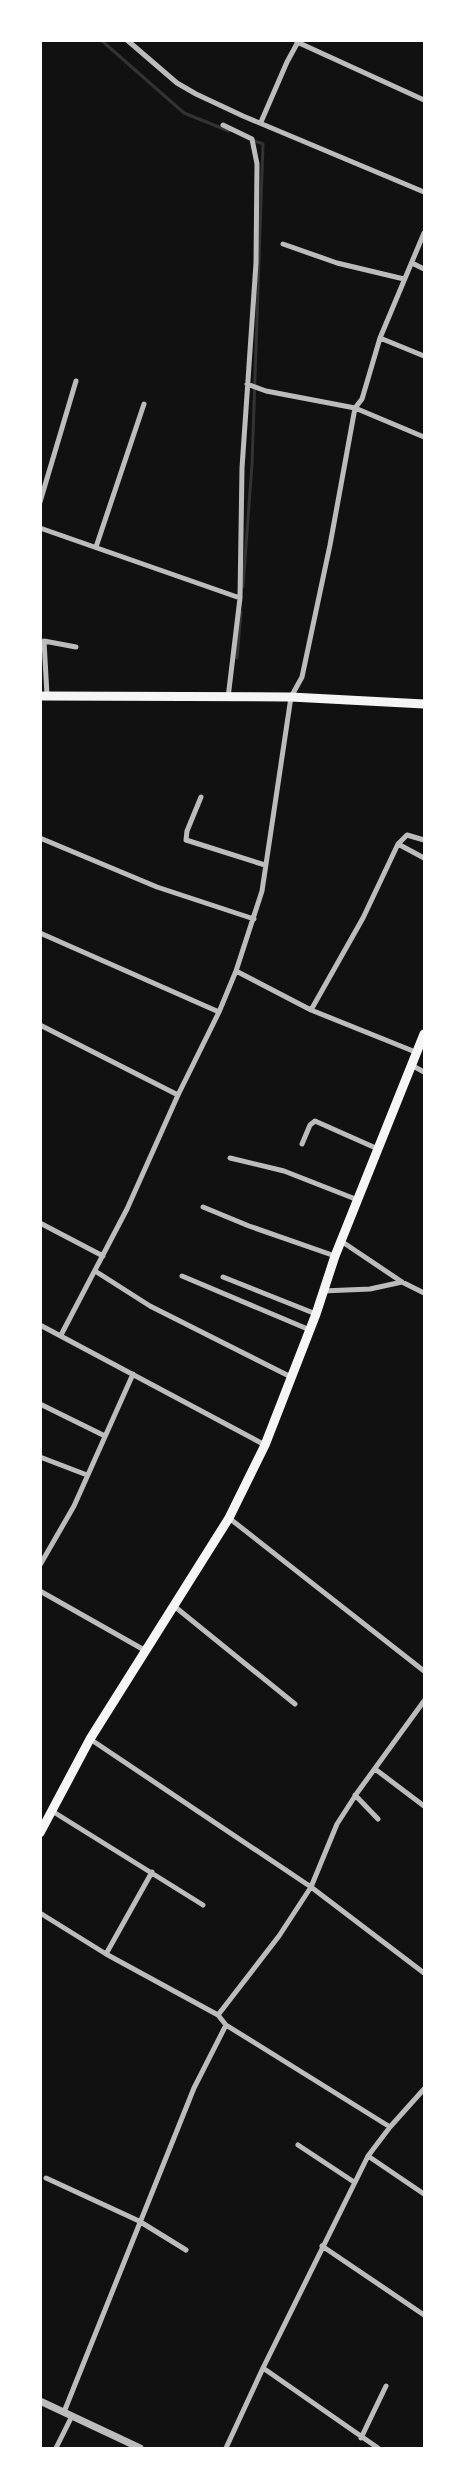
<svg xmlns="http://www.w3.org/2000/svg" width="465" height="2489" font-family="'Titillium Web',sans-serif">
<rect width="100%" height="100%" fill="#111"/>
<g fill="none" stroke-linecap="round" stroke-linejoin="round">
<!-- stream -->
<path stroke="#333" stroke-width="3" d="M 101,40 L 184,113 L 229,131
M 243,587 L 252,464 L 263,144 L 252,140
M 237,658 L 241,612"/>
<!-- minor -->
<path stroke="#bcbcbc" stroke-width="5" d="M 127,40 L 177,83 L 196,94 L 243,116 L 424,192
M 297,42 L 424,100
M 261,122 L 287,62 L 299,40
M 223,125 L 252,139 L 257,164 L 256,263 L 242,468 L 240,598 L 228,698
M 283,244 L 337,263 L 404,279
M 412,263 L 424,269
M 380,338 L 424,356
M 247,384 L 266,391 L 355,408 L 424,437
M 40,502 L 76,381
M 40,528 L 240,598
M 96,547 L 144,404
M 47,695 L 44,641 L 76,647
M 201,797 L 187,831 L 186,840 L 265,865
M 40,838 L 157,887 L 254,919
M 398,844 L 424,858
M 40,933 L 219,1012
M 236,971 L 311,1010 L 418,1053
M 311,1010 L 363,918 L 398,844 L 407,835 L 424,840
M 40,1025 L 178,1095
M 413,1066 L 424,1072
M 302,1144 L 310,1125 L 315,1121 L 378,1149
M 230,1158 L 284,1171 L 358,1200
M 203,1207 L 249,1226 L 335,1256
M 40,1223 L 103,1256
M 341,1241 L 402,1282 L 424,1293
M 95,1271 L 150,1306 L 291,1377
M 182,1276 L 310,1330
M 223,1277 L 316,1314
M 323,1291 L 370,1289 L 402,1282
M 40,1325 L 265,1445
M 61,1335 L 127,1209 L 178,1095 L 219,1012 L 236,971 L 262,891 L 291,697 L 302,677 L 330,545 L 355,408 L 362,399 L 380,338 L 424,233
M 40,1404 L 105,1436
M 40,1457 L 87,1475
M 229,1518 L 424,1671
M 40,1565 L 74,1506 L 133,1374
M 40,1591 L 146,1651
M 174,1606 L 295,1704
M 90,1739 L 311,1887 L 424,1973
M 375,1769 L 424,1806
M 355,1795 L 378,1819
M 52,1811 L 203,1905
M 40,1913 L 106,1954 L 218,2015 L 226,2025 L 390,2127
M 106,1954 L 152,1872
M 218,2015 L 279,1936 L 311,1887 L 337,1824 L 357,1793 L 424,1701
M 298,2145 L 354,2182
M 368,2156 L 424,2194
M 46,2178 L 139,2221 L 186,2250
M 322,2246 L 424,2315
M 263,2368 L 378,2448
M 64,2412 L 194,2088 L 226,2025
M 361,2438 L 386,2386
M 56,2448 L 72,2416
M 226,2448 L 263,2368 L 368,2156 L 390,2127 L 424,2089"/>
<!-- tertiary -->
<path stroke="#bcbcbc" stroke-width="7" d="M 40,2401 L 140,2448"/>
<!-- primary -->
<path stroke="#f5f5f5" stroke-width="9" d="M 40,696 L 291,697 L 424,704"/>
<!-- trunk -->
<path stroke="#f5f5f5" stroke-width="9" d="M 40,1833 L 90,1739 L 229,1518 L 265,1445 L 316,1314 L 335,1256 L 424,1034"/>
</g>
<!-- border -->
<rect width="465" height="2489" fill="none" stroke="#ffffff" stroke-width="84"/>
</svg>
